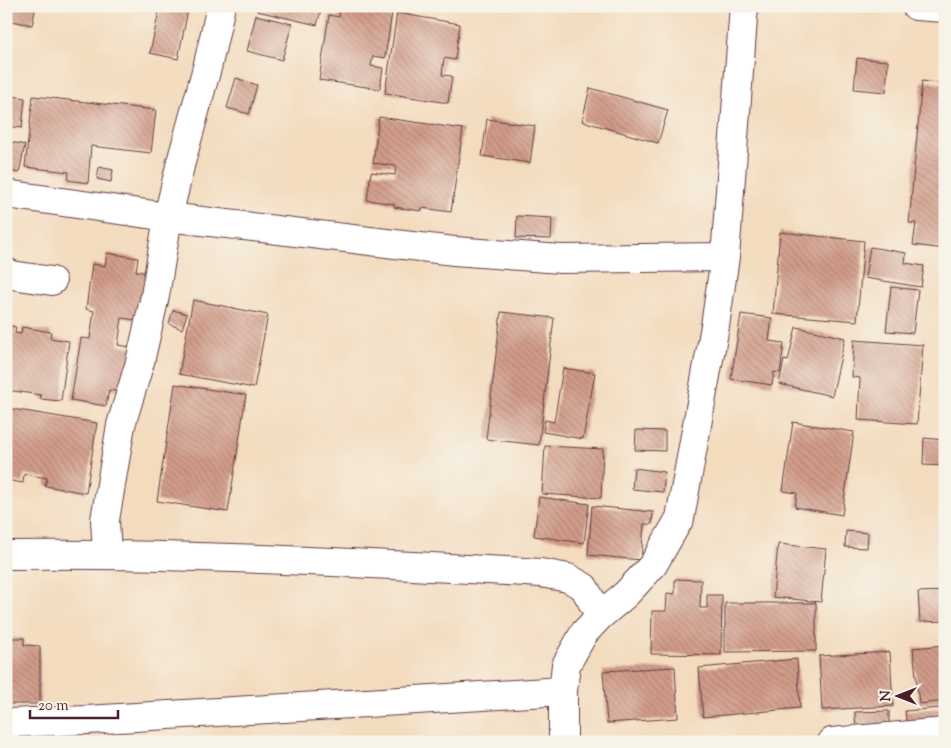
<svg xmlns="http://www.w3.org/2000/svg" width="951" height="748" font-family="'Sorts Mill Goudy',serif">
<defs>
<pattern id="building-back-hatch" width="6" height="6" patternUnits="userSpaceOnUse" patternTransform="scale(1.25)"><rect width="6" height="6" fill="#d29c8a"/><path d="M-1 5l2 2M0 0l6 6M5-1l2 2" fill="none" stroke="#ac7f71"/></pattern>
</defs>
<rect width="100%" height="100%" fill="#f7f3e8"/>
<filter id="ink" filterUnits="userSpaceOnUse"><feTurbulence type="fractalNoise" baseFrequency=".02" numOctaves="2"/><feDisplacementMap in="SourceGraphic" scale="10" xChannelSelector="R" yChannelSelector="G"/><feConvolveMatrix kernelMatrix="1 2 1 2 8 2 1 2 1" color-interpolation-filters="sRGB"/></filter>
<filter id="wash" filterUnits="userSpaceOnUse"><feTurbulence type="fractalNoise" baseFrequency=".0096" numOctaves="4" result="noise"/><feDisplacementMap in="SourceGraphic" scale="20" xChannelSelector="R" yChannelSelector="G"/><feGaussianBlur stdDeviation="1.12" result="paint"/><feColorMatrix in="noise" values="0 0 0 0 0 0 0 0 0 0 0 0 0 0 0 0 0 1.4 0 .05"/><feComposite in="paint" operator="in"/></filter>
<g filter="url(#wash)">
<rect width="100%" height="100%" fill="#f3dbbe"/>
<g id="blocks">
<!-- building -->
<path fill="url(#building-back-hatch)" d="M 6,6 L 36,6 L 32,25 L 6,20 Z
M 160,6 L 178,6 L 177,8 L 188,10 L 178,59 L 150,53 Z
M 258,6 L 322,6 L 317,25 L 257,11 Z
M 348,6 L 393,6 L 385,58 L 373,56 L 371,66 L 383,68 L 380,89 L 319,80 L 329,15 L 339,17 L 340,8 L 347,9 Z
M 397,13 L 460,24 L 455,60 L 444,58 L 442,75 L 452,76 L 448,103 L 385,93 Z
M 256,15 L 292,24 L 282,60 L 247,51 Z
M 857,58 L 888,61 L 886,92 L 854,89 Z
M 236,78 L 257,85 L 249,114 L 227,108 Z
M 922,81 L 945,84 L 945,249 L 913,245 L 916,223 L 909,223 Z
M 590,88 L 668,110 L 658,143 L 582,121 Z
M 6,95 L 25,98 L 22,128 L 6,126 Z
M 33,96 L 156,110 L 151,153 L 91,146 L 88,183 L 68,180 L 69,172 L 25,167 Z
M 379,117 L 463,129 L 451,212 L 422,208 L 421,211 L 394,207 L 394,204 L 367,200 L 371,172 L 395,175 L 396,166 L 373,163 Z
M 487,119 L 535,126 L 530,163 L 482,156 Z
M 6,141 L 25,145 L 19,173 L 6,170 Z
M 99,167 L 113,170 L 111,182 L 97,179 Z
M 517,216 L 552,218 L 551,239 L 516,238 Z
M 780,232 L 864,241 L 857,321 L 773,314 Z
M 870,247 L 906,253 L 905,263 L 924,266 L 921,287 L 865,278 Z
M 107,253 L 138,258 L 136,271 L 149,273 L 141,321 L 122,318 L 118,345 L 137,348 L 130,393 L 109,390 L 106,406 L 71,400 L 81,338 L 90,339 L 94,311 L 86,309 L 92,264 L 105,266 Z
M 891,287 L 918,290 L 913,333 L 886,331 Z
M 193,300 L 268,315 L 254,388 L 179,374 Z
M 173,310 L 187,314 L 182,329 L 169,324 Z
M 501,312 L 554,318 L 539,445 L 486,439 Z
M 741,314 L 772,318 L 769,341 L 784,343 L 780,373 L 774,372 L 772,385 L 731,379 Z
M 6,325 L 16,327 L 15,333 L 21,334 L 22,327 L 51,332 L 50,338 L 69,341 L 61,401 L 40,399 L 41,395 L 6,390 Z
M 796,327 L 845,338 L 832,396 L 779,384 L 784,360 L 788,361 Z
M 854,340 L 923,345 L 917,424 L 858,420 L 860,378 L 852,377 Z
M 563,368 L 595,373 L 583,439 L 543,432 L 545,420 L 554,422 Z
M 175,384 L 246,395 L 228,512 L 157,501 Z
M 6,408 L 97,423 L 86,493 L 45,486 L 47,478 L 24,474 L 23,483 L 6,480 Z
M 793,422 L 854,432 L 842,515 L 795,507 L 797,493 L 783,491 Z
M 636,430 L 665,431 L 665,451 L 635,450 Z
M 924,438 L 945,440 L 945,466 L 923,465 Z
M 545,446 L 603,449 L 601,498 L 542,494 Z
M 634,468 L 665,472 L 663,492 L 632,489 Z
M 539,497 L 589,504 L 584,543 L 534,536 Z
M 592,506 L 653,512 L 652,524 L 644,524 L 641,560 L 588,555 Z
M 846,531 L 868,533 L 867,548 L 845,547 Z
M 778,544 L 826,549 L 821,602 L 773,597 Z
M 675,579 L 701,580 L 700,608 L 707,608 L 707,595 L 722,595 L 721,655 L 651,654 L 652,611 L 666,611 L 667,593 L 675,594 Z
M 945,591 L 945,621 L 920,622 L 918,592 Z
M 725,603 L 816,603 L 816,651 L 725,652 Z
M 6,638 L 24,638 L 24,645 L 40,646 L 40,704 L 6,704 Z
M 945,645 L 945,701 L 919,704 L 913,648 Z
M 890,652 L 893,706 L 822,710 L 819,656 Z
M 797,659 L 800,708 L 703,717 L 699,668 Z
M 675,667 L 678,718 L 607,723 L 603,671 Z
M 940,708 L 942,726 L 907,729 L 905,711 Z
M 889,711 L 889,732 L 856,733 L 855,712 Z"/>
</g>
</g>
<g filter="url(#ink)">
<use href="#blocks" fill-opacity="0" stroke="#633b41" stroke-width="1"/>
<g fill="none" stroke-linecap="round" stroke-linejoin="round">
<defs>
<path id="minor" d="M 916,6 L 945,8
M 6,194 L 168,217 L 454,251 L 561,259 L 725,257
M 6,272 L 12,275 L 52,281
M 107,554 L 105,520 L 121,425 L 140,362 L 155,296 L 168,217 L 181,162 L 208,64 L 221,6
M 6,555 C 185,553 363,563 541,573 L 568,578 L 584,587 L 600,616
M 6,723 L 87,720 L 563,691
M 563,742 L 563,691 L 566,665 L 584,633 L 600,616 L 626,594 L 653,565 L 680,518 L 715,326 L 725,257 L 744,6
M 832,742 L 945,732"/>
</defs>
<!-- minor casing -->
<use href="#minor" stroke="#633b41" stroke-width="30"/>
<!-- minor -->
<use href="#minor" stroke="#fff" stroke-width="28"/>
</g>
</g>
<!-- margin -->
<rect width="951" height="748" fill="none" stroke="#f7f3e8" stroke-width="25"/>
<!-- north arrow -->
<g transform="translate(898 696) rotate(270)" stroke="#f7f3e8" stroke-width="4" paint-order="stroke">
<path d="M0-4L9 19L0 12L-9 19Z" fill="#4a1f2b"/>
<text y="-8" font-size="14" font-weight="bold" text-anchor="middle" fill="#4a1f2b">N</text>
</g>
<!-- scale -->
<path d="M30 710v8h88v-8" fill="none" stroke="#4a1f2b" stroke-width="2.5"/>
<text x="38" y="710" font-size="15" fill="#4a1f2b" stroke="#f7f3e8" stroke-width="4" paint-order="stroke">20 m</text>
</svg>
